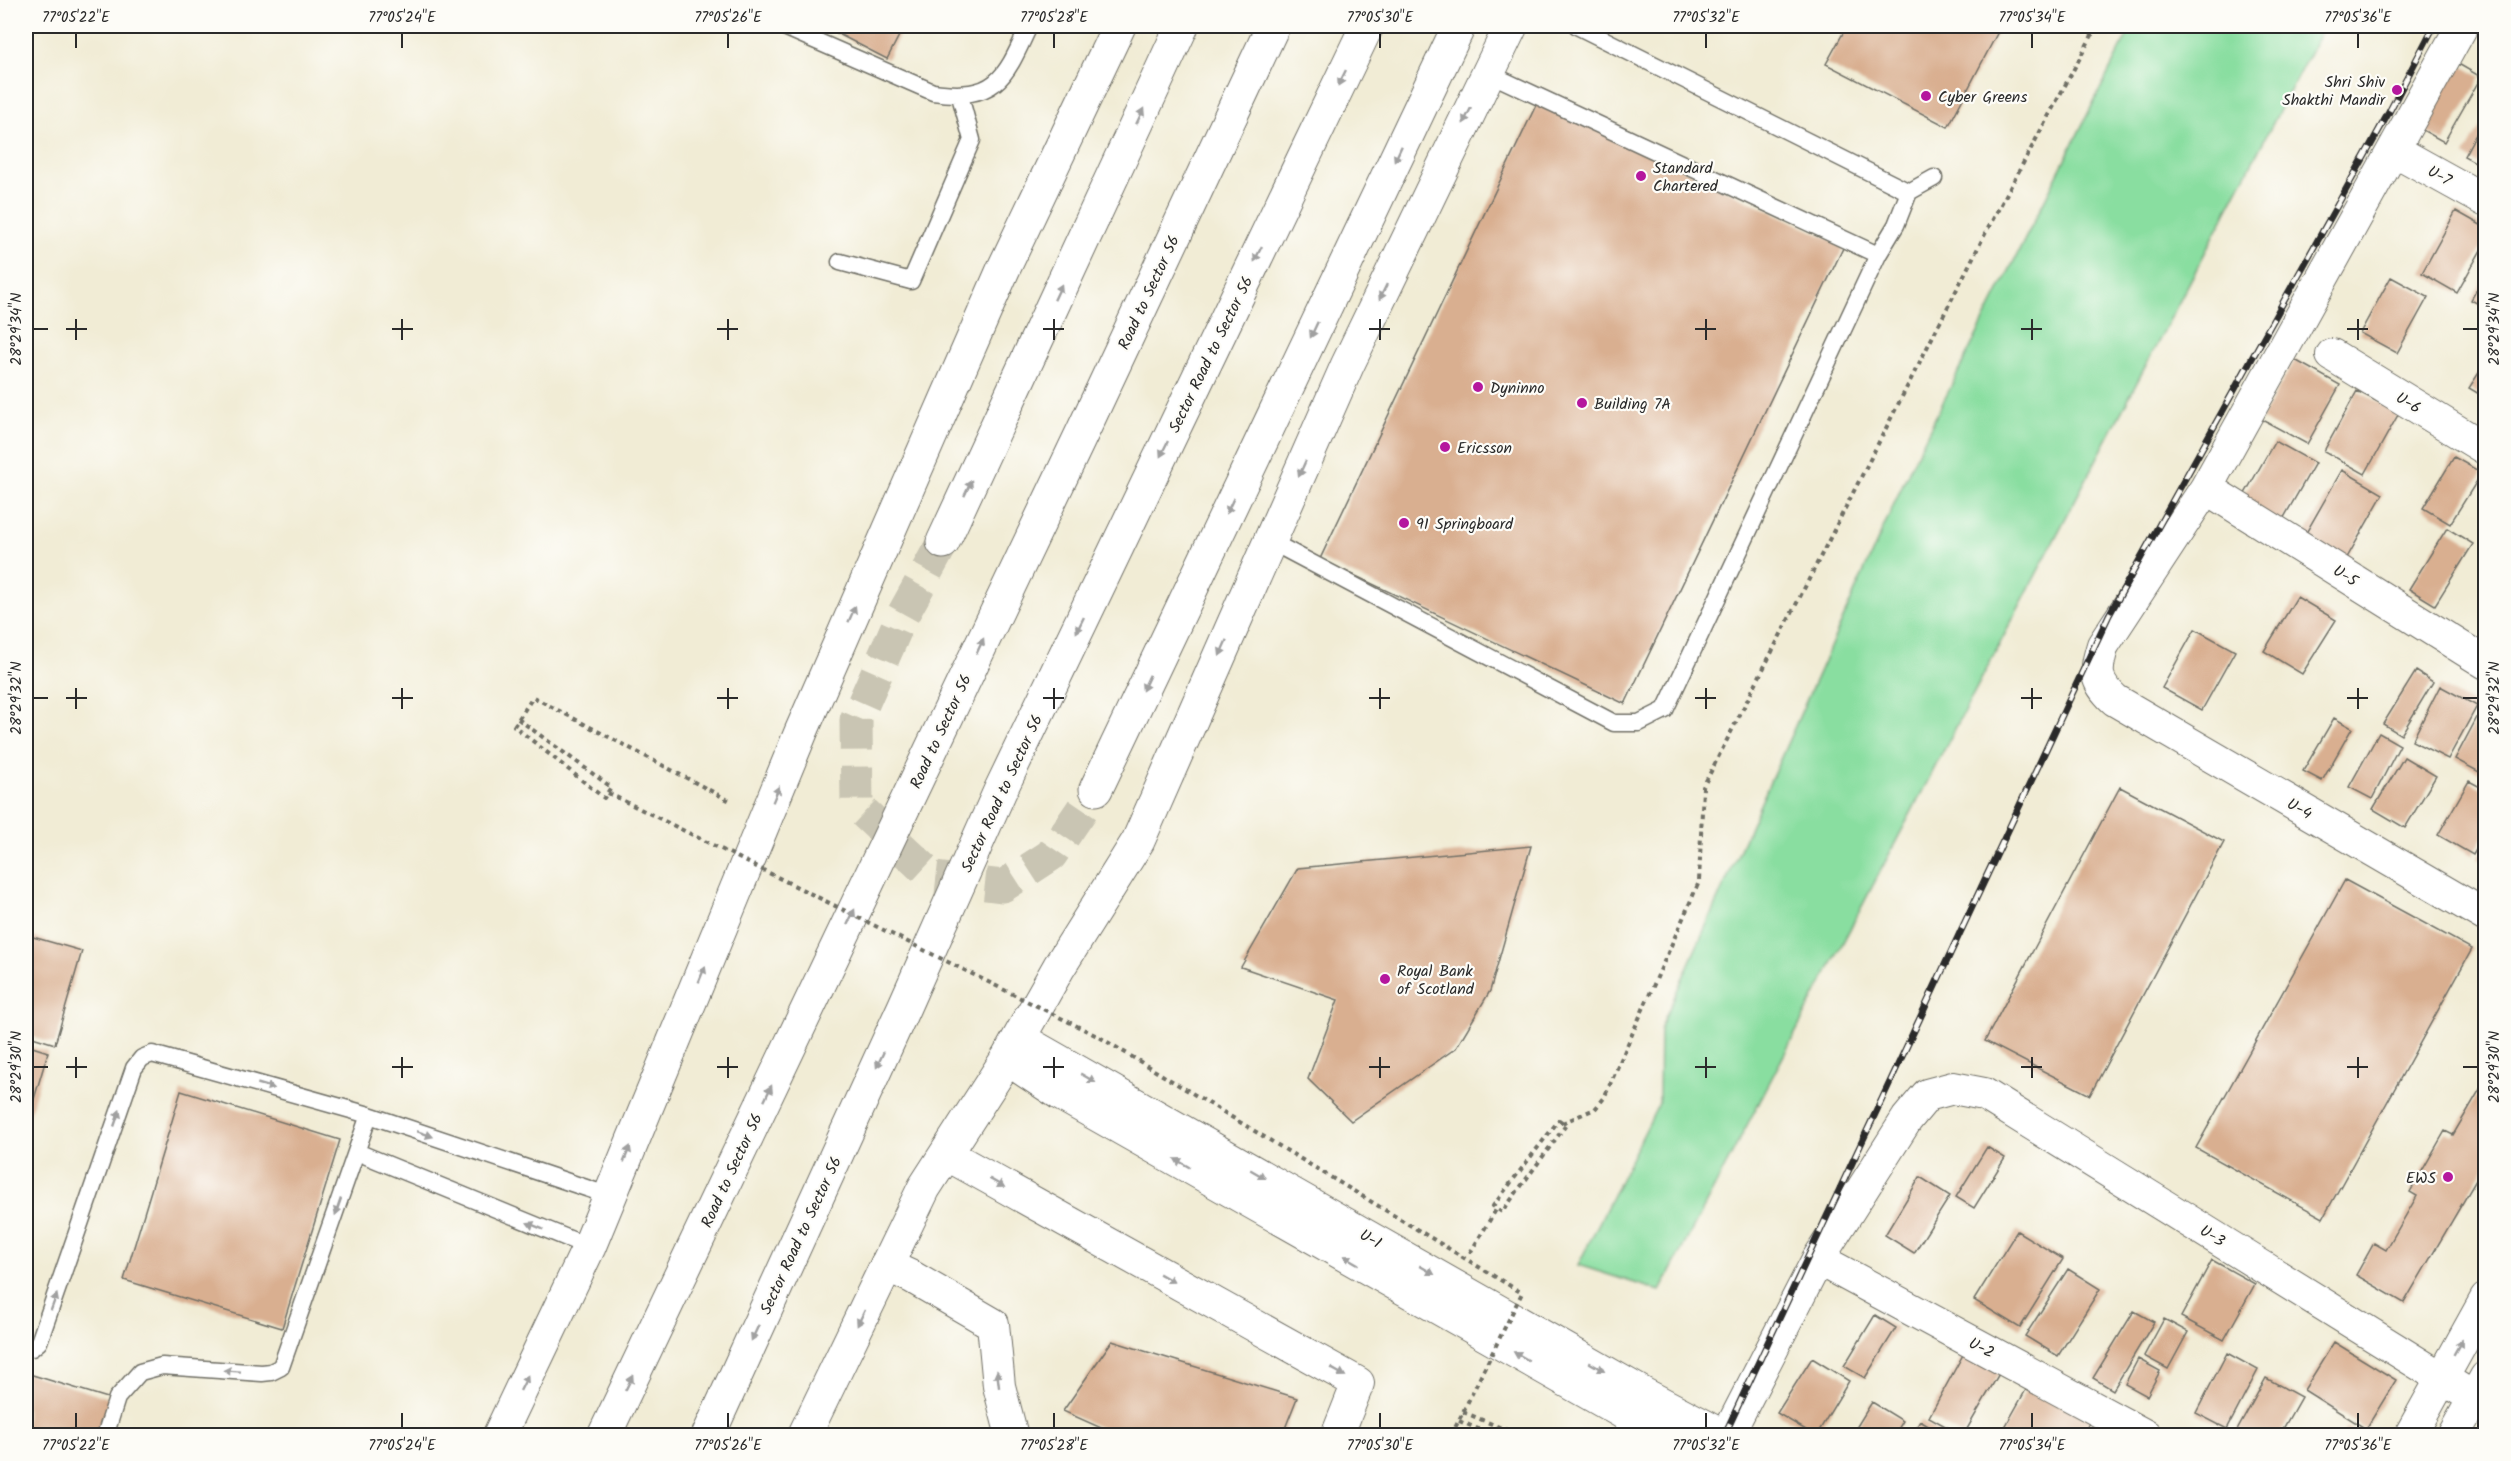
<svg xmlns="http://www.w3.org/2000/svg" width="2511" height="1461" font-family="Kalam,sans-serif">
<rect width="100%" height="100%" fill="#fdfcf7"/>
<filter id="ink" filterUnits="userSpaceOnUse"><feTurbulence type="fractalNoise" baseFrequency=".0167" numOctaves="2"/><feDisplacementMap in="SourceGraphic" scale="12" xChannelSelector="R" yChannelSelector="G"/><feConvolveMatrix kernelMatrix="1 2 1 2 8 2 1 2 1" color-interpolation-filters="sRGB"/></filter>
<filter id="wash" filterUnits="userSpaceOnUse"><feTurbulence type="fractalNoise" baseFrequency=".008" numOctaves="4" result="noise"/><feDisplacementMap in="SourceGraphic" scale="24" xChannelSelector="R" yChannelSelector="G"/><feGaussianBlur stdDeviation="1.35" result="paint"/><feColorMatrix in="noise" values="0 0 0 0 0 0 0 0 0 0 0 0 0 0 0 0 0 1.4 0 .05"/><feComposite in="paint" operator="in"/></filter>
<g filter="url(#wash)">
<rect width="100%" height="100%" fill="#f1ecd5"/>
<!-- green -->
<path fill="#89dea0" stroke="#5a8466" stroke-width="1.5" d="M 2132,26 L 2324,26 L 1660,1291 L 1578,1265 L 1659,1103 L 1660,1029 L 1910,468 Z"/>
<g id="blocks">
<!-- building -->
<path fill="#d9af90" d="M 823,26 L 904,26 L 887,59 Z
M 1847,26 L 2001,26 L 1948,127 L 1826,64 Z
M 2455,62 L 2481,77 L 2444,142 L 2417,127 Z
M 1538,101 L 1844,246 L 1625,704 L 1320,559 Z
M 2486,116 L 2486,168 L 2464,156 Z
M 2456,211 L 2486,228 L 2486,241 L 2457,293 L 2422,273 Z
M 2486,273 L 2486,308 L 2471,300 Z
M 2391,277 L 2428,297 L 2397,353 L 2360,333 Z
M 2295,360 L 2340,385 L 2307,444 L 2261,419 Z
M 2486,362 L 2486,394 L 2484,397 L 2469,388 Z
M 2357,391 L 2399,413 L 2365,474 L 2324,451 Z
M 2275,441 L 2315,463 L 2278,528 L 2238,506 Z
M 2454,457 L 2482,473 L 2450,524 L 2423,508 Z
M 2342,470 L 2383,494 L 2344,563 L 2302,540 Z
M 2447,528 L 2473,544 L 2435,605 L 2409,589 Z
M 2297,597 L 2336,620 L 2302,674 L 2264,651 Z
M 2195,629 L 2235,651 L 2202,710 L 2162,688 Z
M 2416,671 L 2433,682 L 2401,735 L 2383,724 Z
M 2440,686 L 2477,706 L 2448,759 L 2412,741 Z
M 2481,710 L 2486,713 L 2486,763 L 2481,773 L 2455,759 Z
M 2334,718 L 2352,728 L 2322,781 L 2303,771 Z
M 2379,733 L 2400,745 L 2372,799 L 2349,787 Z
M 2404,757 L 2436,776 L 2405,828 L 2373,809 Z
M 2469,781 L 2486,790 L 2486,833 L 2473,855 L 2438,835 Z
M 2120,787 L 2224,842 L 2090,1095 L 1985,1041 Z
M 1531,846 L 1490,991 L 1456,1048 L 1351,1121 L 1308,1079 L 1338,1000 L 1241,967 L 1298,868 Z
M 2486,846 L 2486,863 L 2478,858 Z
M 2345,880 L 2472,949 L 2323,1218 L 2196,1148 Z
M 26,935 L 82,951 L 55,1044 L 26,1035 Z
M 26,1045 L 48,1052 L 26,1126 Z
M 2486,1079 L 2486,1163 L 2404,1303 L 2356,1275 L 2374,1243 L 2386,1250 L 2417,1196 L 2410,1192 L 2445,1131 L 2453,1135 Z
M 181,1091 L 340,1140 L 282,1328 L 124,1280 Z
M 1987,1147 L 2005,1158 L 1974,1208 L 1956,1197 Z
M 1920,1177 L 1950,1196 L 1914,1253 L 1885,1235 Z
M 2017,1231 L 2063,1259 L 2020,1328 L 1974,1300 Z
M 2212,1260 L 2255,1284 L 2224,1340 L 2181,1317 Z
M 2068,1269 L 2100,1289 L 2058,1356 L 2025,1336 Z
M 2134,1311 L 2154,1322 L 2113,1390 L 2093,1378 Z
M 1875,1315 L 1896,1328 L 1865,1378 L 1844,1366 Z
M 2164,1319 L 2188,1332 L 2168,1369 L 2144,1356 Z
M 1112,1341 L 1297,1398 L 1282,1436 L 1119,1436 L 1063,1411 Z
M 2334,1342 L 2396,1380 L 2366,1429 L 2304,1390 Z
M 1964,1353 L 2000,1372 L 1963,1436 L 1929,1417 Z
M 2227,1353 L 2258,1370 L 2227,1429 L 2196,1413 Z
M 1812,1358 L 1849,1381 L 1816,1436 L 1777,1413 Z
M 2138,1359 L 2160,1371 L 2147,1396 L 2125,1384 Z
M 26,1373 L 111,1399 L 100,1436 L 26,1436 Z
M 2266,1378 L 2301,1397 L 2279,1436 L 2234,1436 Z
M 2032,1379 L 2094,1414 L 2082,1436 L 2000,1436 Z
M 1872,1402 L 1903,1421 L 1894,1436 L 1851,1436 Z
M 1920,1421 L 1945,1436 L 1911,1436 Z
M 2346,1427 L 2360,1436 L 2341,1436 Z"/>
</g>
</g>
<g filter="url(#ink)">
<use href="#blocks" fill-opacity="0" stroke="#706f66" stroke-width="1.5"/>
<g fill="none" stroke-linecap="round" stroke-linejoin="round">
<!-- tertiary-tunnel -->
<path stroke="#c9c5b3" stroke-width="33" stroke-dasharray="33 16" stroke-linecap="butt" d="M 943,542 L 900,620 L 856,720 L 857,806 L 934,878 L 1003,886 L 1051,855 L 1096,789"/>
<defs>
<path id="service" d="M 782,26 L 933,92 C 997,101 1005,78 1029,26
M 1577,26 L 1909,192
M 1878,255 L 1896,225 L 1909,192 L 1934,178
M 840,262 L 911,281 L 972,140 L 960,96
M 1270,541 L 1614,723 L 1639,723 L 1665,710 L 1878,255 L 1488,73
M 357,1152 L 589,1247
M 26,1348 L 32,1348 L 39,1342 L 134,1068 L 142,1058 L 152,1054 L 369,1115 L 610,1196
M 105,1436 L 117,1398 L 140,1372 L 162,1366 L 262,1373 L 271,1372 L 281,1367 L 369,1115"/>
<path id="minor" d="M 2462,26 L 2206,488 L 2103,645 C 2095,672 2094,680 2115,700 L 2486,916
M 2394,150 L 2486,201
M 2332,355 L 2486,449
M 2206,488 L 2486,663
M 1019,1038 L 1644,1394 L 1724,1436
M 1007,1059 L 1060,1094 L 1664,1436
M 946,1154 L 1358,1383 L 1337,1436
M 1818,1259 L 2146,1436
M 886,1265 L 912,1277 L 993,1324 L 999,1386 L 1012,1436
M 1727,1436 L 1818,1259 L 1907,1119 L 1927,1095 L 1953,1088 L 1984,1094 L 2474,1398
M 2410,1436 L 2486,1299
M 2453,1436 L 2486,1377"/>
<path id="tertiary" d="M 943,542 L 1182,26
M 1096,789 L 1459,26
M 499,1436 L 589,1247 L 801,732 L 1003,270 L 1119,26
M 804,1436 L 924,1188 L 1007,1059 L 1059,967 L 1138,841 L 1347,366 L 1511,26"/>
<path id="secondary" d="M 604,1436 L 1082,433 L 1273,26
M 708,1436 L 904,1007 L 1000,791 L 1367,26"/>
</defs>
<!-- service casing -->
<use href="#service" stroke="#706f66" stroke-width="19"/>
<!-- minor casing -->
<use href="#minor" stroke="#706f66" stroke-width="34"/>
<!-- tertiary casing -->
<use href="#tertiary" stroke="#706f66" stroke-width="35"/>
<!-- secondary casing -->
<use href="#secondary" stroke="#706f66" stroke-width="35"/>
<!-- path -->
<path stroke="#706f66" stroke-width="4" stroke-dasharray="4.5 4.5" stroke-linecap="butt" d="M 518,719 L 611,787 L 604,798 L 514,726 L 533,697 L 732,802
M 1559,1120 L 1566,1125 L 1502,1212 L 1493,1206 Z
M 1562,1123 L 1595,1109 L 1604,1098 L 1699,882 L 1703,787 L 1985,234 L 2097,26
M 1470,1253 L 1497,1208
M 1463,1412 L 1521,1436
M 1459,1421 L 1495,1436"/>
<!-- service -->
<use href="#service" stroke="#fff" stroke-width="16"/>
<!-- minor -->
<use href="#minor" stroke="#fff" stroke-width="32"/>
<!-- tertiary -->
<use href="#tertiary" stroke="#fff" stroke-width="33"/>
<!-- secondary -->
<use href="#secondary" stroke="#fff" stroke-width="33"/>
<defs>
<path id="rail" d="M 1724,1436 L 2109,615 L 2388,114 L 2434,26"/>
</defs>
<!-- rail casing -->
<use href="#rail" stroke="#2b2b2b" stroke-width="7"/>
<!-- rail -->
<use href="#rail" stroke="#fdfcf7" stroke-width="4.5" stroke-dasharray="14" stroke-linecap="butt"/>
<!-- path-bridge -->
<path stroke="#706f66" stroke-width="4" stroke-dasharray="4.5 4.5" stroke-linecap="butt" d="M 608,793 L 1101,1038 L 1522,1293 L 1451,1436"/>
</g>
<!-- one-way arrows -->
<defs><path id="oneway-solid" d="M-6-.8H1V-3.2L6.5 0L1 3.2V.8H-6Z" transform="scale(1.5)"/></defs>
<g fill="#a0a0a0">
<use href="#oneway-solid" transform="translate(1342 78) rotate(116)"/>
<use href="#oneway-solid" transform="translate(1140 116) rotate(-65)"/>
<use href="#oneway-solid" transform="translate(1467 116) rotate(116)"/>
<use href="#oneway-solid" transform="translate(1398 154) rotate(115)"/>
<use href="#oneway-solid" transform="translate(1258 254) rotate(116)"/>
<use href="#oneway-solid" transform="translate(1058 292) rotate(-65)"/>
<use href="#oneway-solid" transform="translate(1383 292) rotate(116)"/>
<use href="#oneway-solid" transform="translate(1314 330) rotate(115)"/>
<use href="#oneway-solid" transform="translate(1164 449) rotate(116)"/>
<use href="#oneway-solid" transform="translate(1302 469) rotate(114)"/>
<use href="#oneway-solid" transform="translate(968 488) rotate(-65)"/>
<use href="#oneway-solid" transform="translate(1230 506) rotate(115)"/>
<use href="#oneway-solid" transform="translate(852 614) rotate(-66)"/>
<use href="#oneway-solid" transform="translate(1080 625) rotate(116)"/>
<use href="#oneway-solid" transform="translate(980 646) rotate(-65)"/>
<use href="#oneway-solid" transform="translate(1223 648) rotate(114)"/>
<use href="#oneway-solid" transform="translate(1146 683) rotate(115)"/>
<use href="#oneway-solid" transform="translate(776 794) rotate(-68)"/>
<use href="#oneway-solid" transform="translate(851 917) rotate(-65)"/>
<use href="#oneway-solid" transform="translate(702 974) rotate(-68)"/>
<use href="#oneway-solid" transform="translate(880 1060) rotate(115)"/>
<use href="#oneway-solid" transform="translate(1088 1078) rotate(30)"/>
<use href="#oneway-solid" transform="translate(266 1086) rotate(16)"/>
<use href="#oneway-solid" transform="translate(768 1093) rotate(-65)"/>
<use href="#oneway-solid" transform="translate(117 1118) rotate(-71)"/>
<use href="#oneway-solid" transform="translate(425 1134) rotate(19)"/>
<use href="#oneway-solid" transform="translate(627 1154) rotate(-68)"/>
<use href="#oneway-solid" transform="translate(1182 1163) rotate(-150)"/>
<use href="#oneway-solid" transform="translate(1258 1174) rotate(30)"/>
<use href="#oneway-solid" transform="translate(997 1183) rotate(29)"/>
<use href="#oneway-solid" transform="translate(338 1207) rotate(109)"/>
<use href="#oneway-solid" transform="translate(535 1226) rotate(-158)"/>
<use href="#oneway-solid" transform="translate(1351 1260) rotate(-150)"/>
<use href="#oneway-solid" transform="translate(1427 1270) rotate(30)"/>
<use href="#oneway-solid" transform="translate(1167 1278) rotate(29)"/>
<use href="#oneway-solid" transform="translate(54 1302) rotate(-70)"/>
<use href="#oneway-solid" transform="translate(861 1318) rotate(116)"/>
<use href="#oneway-solid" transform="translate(755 1333) rotate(115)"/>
<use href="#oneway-solid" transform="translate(2458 1347) rotate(-60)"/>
<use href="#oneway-solid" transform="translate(1521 1356) rotate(-150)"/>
<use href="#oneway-solid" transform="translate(1597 1367) rotate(30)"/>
<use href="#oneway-solid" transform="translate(232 1371) rotate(-176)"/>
<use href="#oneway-solid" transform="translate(1338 1372) rotate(29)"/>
<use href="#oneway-solid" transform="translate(998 1379) rotate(-97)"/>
<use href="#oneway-solid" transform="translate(524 1383) rotate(-64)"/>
<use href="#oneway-solid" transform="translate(629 1383) rotate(-64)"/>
</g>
</g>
<!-- ticks -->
<path fill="none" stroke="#2b2b2b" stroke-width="2" d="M 76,33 L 76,48M 402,33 L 402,48M 728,33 L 728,48M 1054,33 L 1054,48M 1380,33 L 1380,48M 1706,33 L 1706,48M 2032,33 L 2032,48M 2358,33 L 2358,48M 76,319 L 76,340M 402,319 L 402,340M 728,319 L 728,340M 1054,319 L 1054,340M 1380,319 L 1380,340M 1706,319 L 1706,340M 2032,319 L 2032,340M 2358,319 L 2358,340M 33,329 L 48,329M 66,329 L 87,329M 392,329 L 413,329M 717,329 L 738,329M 1043,329 L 1064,329M 1369,329 L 1390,329M 1695,329 L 1716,329M 2021,329 L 2042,329M 2347,329 L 2368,329M 2463,329 L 2478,329M 76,688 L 76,709M 402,688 L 402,709M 728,688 L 728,709M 1054,688 L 1054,709M 1380,688 L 1380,709M 1706,688 L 1706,709M 2032,688 L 2032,709M 2358,688 L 2358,709M 33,698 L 48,698M 66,698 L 87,698M 392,698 L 413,698M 717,698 L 738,698M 1043,698 L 1064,698M 1369,698 L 1390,698M 1695,698 L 1716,698M 2021,698 L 2042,698M 2347,698 L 2368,698M 2463,698 L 2478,698M 76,1057 L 76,1078M 402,1057 L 402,1078M 728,1057 L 728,1078M 1054,1057 L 1054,1078M 1380,1057 L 1380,1078M 1706,1057 L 1706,1078M 2032,1057 L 2032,1078M 2358,1057 L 2358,1078M 33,1067 L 48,1067M 66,1067 L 87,1067M 392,1067 L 413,1067M 717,1067 L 738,1067M 1043,1067 L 1064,1067M 1369,1067 L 1390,1067M 1695,1067 L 1716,1067M 2021,1067 L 2042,1067M 2347,1067 L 2368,1067M 2463,1067 L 2478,1067M 76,1413 L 76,1428M 402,1413 L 402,1428M 728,1413 L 728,1428M 1054,1413 L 1054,1428M 1380,1413 L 1380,1428M 1706,1413 L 1706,1428M 2032,1413 L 2032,1428M 2358,1413 L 2358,1428"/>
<!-- markers -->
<g fill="#b5179e" stroke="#fdfcf7" stroke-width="2">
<circle cx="2397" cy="90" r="6"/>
<circle cx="1926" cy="96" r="6"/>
<circle cx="1641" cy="176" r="6"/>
<circle cx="1478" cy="387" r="6"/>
<circle cx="1582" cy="403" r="6"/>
<circle cx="1445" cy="447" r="6"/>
<circle cx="1404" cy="523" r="6"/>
<circle cx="1385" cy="979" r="6"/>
<circle cx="2448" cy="1177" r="6"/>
</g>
<g text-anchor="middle" stroke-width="4.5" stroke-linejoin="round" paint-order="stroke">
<!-- poi labels -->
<g font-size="16" fill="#2b2b2b" stroke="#fdfcf7" text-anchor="start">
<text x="2385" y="87" text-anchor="end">Shri Shiv<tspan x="2385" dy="18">Shakthi Mandir</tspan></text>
<text x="1938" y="102">Cyber Greens</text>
<text x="1653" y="173">Standard<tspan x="1653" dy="18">Chartered</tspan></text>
<text x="1490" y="393">Dyninno</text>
<text x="1594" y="409">Building 7A</text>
<text x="1457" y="453">Ericsson</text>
<text x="1416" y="529">91 Springboard</text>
<text x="1397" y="976">Royal Bank<tspan x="1397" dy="18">of Scotland</tspan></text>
<text x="2436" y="1183" text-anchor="end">EWS</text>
</g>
<!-- street labels -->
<g font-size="16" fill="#2b2b2b" stroke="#fdfcf7">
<text transform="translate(2440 175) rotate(29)" y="6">U-7</text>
<text transform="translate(1148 292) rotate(-65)" y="6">Road to Sector 56</text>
<text transform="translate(1210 354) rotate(-64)" y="6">Sector Road to Sector 56</text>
<text transform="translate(2409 402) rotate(31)" y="6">U-6</text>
<text transform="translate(2346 575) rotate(32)" y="6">U-5</text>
<text transform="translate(940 731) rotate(-65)" y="6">Road to Sector 56</text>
<text transform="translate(1001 793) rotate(-65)" y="6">Sector Road to Sector 56</text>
<text transform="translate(2300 808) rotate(30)" y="6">U-4</text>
<text transform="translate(731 1170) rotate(-65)" y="6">Road to Sector 56</text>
<text transform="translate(800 1235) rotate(-65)" y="6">Sector Road to Sector 56</text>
<text transform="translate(2213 1235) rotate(32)" y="6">U-3</text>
<text transform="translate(1371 1238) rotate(30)" y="6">U-1</text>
<text transform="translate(1982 1347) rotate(28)" y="6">U-2</text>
</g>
</g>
<!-- margin -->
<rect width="2511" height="1461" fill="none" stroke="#fdfcf7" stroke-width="66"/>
<rect x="33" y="33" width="2445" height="1395" fill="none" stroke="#2b2b2b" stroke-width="2"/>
<g font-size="15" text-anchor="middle" fill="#2b2b2b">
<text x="76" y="22">77°05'22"E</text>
<text x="402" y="22">77°05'24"E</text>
<text x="728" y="22">77°05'26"E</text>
<text x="1054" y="22">77°05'28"E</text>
<text x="1380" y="22">77°05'30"E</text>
<text x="1706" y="22">77°05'32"E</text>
<text x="2032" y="22">77°05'34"E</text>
<text x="2358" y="22">77°05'36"E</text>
<text transform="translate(16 329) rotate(-90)" y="5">28°29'34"N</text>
<text transform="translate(2494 329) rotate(-90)" y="5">28°29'34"N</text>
<text transform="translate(16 698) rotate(-90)" y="5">28°29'32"N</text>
<text transform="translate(2494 698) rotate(-90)" y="5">28°29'32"N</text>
<text transform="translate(16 1067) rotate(-90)" y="5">28°29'30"N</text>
<text transform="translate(2494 1067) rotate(-90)" y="5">28°29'30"N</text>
<text x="76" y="1450">77°05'22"E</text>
<text x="402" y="1450">77°05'24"E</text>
<text x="728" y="1450">77°05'26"E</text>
<text x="1054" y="1450">77°05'28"E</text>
<text x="1380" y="1450">77°05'30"E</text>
<text x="1706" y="1450">77°05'32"E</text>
<text x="2032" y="1450">77°05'34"E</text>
<text x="2358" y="1450">77°05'36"E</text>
</g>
</svg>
